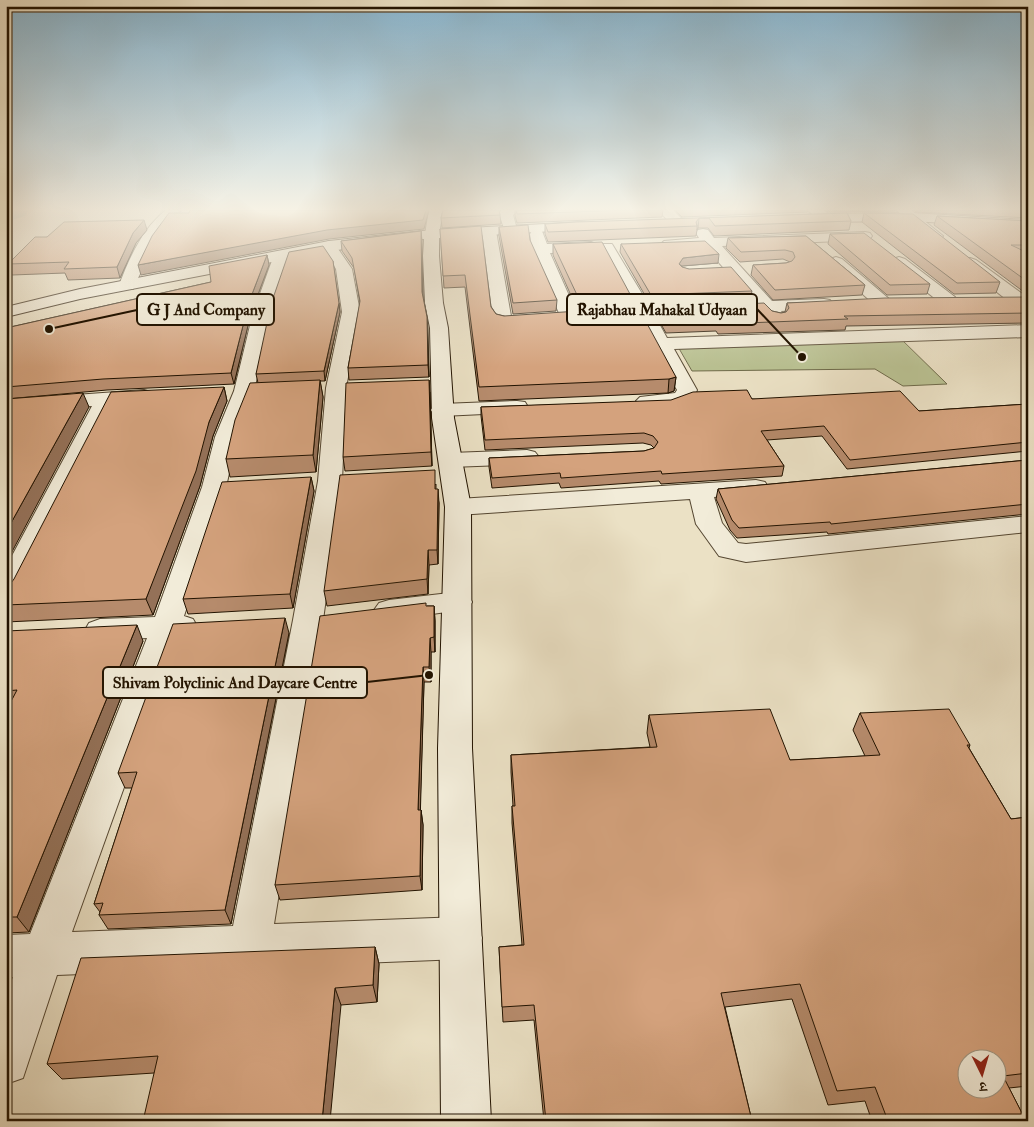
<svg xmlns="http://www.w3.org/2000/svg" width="1034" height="1127" font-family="'IM FELL Double Pica','Noto Serif Devanagari',serif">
<rect width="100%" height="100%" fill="#ebe1c5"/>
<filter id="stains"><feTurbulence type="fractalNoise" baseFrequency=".004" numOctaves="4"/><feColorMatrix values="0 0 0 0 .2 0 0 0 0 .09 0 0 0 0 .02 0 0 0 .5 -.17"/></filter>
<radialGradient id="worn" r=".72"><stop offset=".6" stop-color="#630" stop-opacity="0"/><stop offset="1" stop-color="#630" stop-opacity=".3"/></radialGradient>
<!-- green -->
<path fill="#bac293" stroke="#6e6a4a" d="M 900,338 L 947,384 L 903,386 L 875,369 L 692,371 L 677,345 Z"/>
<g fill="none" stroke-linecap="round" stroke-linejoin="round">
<!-- river -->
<path fill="#98beb5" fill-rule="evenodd" d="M 6,210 L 29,210 L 25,216 L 6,222 Z"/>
<defs>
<path id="street" d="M 166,210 L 181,210 L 158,235 L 133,289 L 121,289 L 119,285 C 130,257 142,229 166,210 Z
M 429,210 L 443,210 L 439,234 L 437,237 L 427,237 L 425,234 Z
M 502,210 L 519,210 L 513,215 L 517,229 L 515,232 L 505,232 L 499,213 Z
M 659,210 L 673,210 L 686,223 L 684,226 C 673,229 665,218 659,210 Z
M 807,210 L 823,210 L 832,217 L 830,220 L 820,220 Z
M 896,210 L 911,210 L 943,236 L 941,239 L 931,239 Z
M 489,227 L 494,228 L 496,231 L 511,316 L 538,317 L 541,321 L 538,325 L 504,327 L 498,326 L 493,319 L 482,231 L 484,228 Z
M 703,229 L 708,230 L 714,238 L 865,232 L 870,233 L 872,236 L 870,239 L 865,240 L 722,246 L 772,301 L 824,299 L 830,300 L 833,304 L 830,308 L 824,309 L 781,311 L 785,317 L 782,321 C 772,323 769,320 763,312 L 656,318 L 667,338 L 1028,325 L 1028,337 L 674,349 L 697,390 C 696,393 694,398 691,401 C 681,409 652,409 640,405 L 636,401 L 640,397 L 675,393 L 677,390 L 638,319 L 603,320 L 597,319 L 594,315 L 597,311 L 632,308 L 599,247 L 602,244 L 612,244 L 650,307 L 754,302 L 705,247 L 669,249 L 664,247 L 661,244 L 664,241 L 699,238 L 696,233 L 698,230 Z
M 537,230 L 542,231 L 547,244 L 591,242 L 596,244 L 599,247 L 596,250 L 591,252 L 550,253 L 579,318 L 576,322 L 570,323 L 564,322 L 561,318 L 532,249 L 530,234 L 532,231 Z
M 329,241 L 334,243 L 352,269 L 360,312 L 346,388 L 342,481 L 323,620 L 274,924 L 461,917 L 476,923 L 482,938 L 476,953 L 461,959 L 57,975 L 23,1078 L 6,1084 L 6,996 L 13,977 L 6,977 L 6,935 L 30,934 L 147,638 L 100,641 L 89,637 L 85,630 L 89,623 L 100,619 L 155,617 L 202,487 L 215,437 L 234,391 L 253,313 L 274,255 L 277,252 L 287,252 L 290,255 L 271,313 L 254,391 L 237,437 L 226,487 L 184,616 L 193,619 L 197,626 L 193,633 L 178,637 L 72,932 L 233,926 L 293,620 L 318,481 L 326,388 L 342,312 L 336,269 L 321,246 L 324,243 Z
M 836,257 L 842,259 L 888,298 L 891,302 L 888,306 L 882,307 L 876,306 L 830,265 L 828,262 L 830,259 Z
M 899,257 L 905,259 L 955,297 L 958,301 L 955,305 L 949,306 L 943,305 L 893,265 L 891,262 L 893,259 Z
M 970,258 L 976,260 L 1028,298 L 1028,309 L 1012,304 L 964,266 L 962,263 L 964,260 Z
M 144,390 L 151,392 L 155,396 L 151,400 L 114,404 L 20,594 L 16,601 L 6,604 L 6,567 L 92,406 L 6,412 L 6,400 Z
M 517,401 L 525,402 L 528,407 L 525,412 L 442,416 L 434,415 L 431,410 L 434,405 L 442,404 Z
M 527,450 L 535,452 L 539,457 L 535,462 L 527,464 L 451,467 L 443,465 L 439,460 L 443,455 L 451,453 Z
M 756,480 L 765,482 L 768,487 L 765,492 L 714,497 L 722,523 L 738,543 L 746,544 L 1028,516 L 1028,532 L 746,562 L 719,556 L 696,524 L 690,499 L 458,515 L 449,512 L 445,507 L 449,502 L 458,499 Z
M 458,592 L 468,595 L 472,602 L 468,609 L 389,620 L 379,617 L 374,610 L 379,603 L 389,600 Z"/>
<path id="secondary" d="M 912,213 L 1028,220 L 1028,228 L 912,221 L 812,222 L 807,221 L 805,218 L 807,215 L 812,214 Z
M 582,222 L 587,223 L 589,226 L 587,229 L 439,238 L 439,256 L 443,303 L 448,328 L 454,418 L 471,507 L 472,748 L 491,1121 L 441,1121 L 438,748 L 445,507 L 432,418 L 430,328 L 425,303 L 423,256 L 424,239 L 329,251 L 80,299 L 6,317 L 6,307 L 80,289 L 329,241 L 432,230 Z"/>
</defs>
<!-- street casing -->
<use href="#street" stroke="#544631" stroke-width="2"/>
<!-- secondary casing -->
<use href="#secondary" stroke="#221300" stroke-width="2"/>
<!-- street -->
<use href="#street" fill="#f2ecd9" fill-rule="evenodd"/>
<!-- secondary -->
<use href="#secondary" fill="#f2ecd9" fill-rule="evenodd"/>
</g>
<!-- wall -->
<path fill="#b68b6c" stroke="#221300" d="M 443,210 L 500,210 L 499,211 L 500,215 L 501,224 L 442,228 L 441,218 Z
M 515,210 L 663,210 L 662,217 L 517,223 L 515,216 Z
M 675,210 L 808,210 L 807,212 L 682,217 Z
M 825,210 L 895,210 L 895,211 L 828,212 Z
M 913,210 L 1028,210 L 1028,218 L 917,212 Z
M 847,213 L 851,221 L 849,230 L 714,236 L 708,228 L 698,228 L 697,230 L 696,236 L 548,242 L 545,234 L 545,224 Z
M 864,213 L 1000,282 L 996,293 L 954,294 L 862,222 Z
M 937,216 L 1028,221 L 1028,295 L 934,225 Z
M 499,227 L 557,300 L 556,311 L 513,314 L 499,236 Z
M 440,229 L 496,314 L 504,316 L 676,377 L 674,391 L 668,393 L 479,401 L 465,287 L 444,288 Z
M 147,230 L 136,243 L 120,278 L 68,280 L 65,273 L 12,275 L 8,264 L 47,237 Z
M 421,231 L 423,296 L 427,317 L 429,377 L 349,380 L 348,368 L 360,303 L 354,268 L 342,251 L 341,241 Z
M 830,234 L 930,284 L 927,294 L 887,295 L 828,244 Z
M 806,236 L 865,285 L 862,295 L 773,300 L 751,275 L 753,265 L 786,263 L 790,262 L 783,259 L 740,262 L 726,248 L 728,238 Z
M 553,244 L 630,294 L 629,305 L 577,309 L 553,255 Z
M 621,244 L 718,263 L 682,266 L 682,267 L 752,291 L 750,300 L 650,304 L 620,252 Z
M 267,255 L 269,265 L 251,313 L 234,384 L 107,390 L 6,399 L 6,328 L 211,282 Z
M 333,261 L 340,312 L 325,381 L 320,381 L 323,397 L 316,472 L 230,477 L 226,459 L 258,383 L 256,374 Z
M 1028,298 L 1028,323 L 846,326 L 845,330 L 718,334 L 716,331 L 666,333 L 658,319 L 659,308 L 772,311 L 781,313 L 785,312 L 787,303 Z
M 224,387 L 227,401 L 213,436 L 200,486 L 153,615 L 6,622 L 6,587 L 8,587 Z
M 430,392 L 432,466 L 345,471 L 343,457 Z
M 752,399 L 919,411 L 1028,404 L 1028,451 L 847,469 L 822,436 L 767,440 L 784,466 L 782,476 L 661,484 L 659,481 L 561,488 L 559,483 L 492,488 L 489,467 L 489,458 L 644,451 L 654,448 L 651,445 L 643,443 L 485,450 L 481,416 L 481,407 Z
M 1028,460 L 1028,514 L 828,534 L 827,532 L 737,538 L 730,530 L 716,499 L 718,489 Z
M 311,477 L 314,491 L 293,608 L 188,614 L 183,599 Z
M 436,484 L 436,489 L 439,503 L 438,564 L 429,565 L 428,594 L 327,606 L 324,591 Z
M 427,606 L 434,606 L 435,621 L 435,652 L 431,652 L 431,682 L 424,682 L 420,810 L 421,810 L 423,825 L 422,890 L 280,900 L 275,885 Z
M 6,631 L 143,641 L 29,932 L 6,933 L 6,711 L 8,708 L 6,708 Z
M 289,633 L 231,924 L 108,929 L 99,915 L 100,912 L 94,904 L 132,788 L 125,788 L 118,773 Z
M 860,713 L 970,745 L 969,748 L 1011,819 L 1028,817 L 1028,1086 L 1009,1088 L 1026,1121 L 872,1121 L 865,1101 L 828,1105 L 792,999 L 725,1007 L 752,1121 L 544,1121 L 534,1020 L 503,1022 L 499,947 L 522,945 L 512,823 L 512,806 L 513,806 L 511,772 L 511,755 L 650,747 L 647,733 L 649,715 L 790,760 L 865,756 L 853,730 Z
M 375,947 L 379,964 L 377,1002 L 341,1005 L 154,1073 L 62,1079 L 47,1064 Z"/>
<!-- shaded-wall -->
<path fill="#947158" stroke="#221300" d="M 426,210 L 429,210 L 424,229 L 329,239 L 141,275 L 138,265 Z
M 699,218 L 698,228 L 697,230 L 697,226 L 696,222 Z
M 144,220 L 147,230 L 136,243 L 120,278 L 117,267 L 133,233 Z
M 421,231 L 422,241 L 423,303 L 422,292 Z
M 719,254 L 718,263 L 682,266 L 679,264 L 683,258 Z
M 267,255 L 269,265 L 251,313 L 234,384 L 231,373 L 249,302 Z
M 339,303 L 340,312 L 325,381 L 324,371 Z
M 427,317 L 428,328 L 429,377 L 428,365 Z
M 676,377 L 674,391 L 668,393 L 669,379 Z
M 320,380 L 323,397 L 316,472 L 313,455 Z
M 429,380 L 430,392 L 432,466 L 431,452 Z
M 224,387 L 227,401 L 213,436 L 200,486 L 153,615 L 146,599 L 209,422 Z
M 83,393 L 89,407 L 6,563 L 6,532 Z
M 311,477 L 314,491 L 293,608 L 290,594 Z
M 438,489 L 439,503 L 438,564 L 437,550 Z
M 428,550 L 429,565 L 428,594 L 427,579 Z
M 434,606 L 435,621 L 435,652 L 434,637 Z
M 285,618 L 289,633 L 231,924 L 225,910 Z
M 137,625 L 143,641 L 29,932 L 17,917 Z
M 430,638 L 431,652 L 431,682 L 429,667 Z
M 423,667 L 424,682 L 420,825 L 418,810 Z
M 421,810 L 423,825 L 422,890 L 420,876 Z
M 375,947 L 379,964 L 377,1002 L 373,985 Z
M 6,974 L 10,979 L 6,990 Z
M 335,988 L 341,1005 L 330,1121 L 322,1121 Z"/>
<!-- building -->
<path fill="#d4a27d" stroke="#221300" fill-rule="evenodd" d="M 190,210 L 426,210 L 423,220 L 327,230 L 138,265 L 152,236 L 169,213 L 189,213 Z
M 443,210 L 499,210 L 500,215 L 441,218 Z
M 516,210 L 631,210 L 517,214 Z
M 847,213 L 851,221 L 715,226 L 709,218 L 699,218 L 696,222 L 697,226 L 548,232 L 545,224 L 576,222 Z
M 864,213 L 913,214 L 1000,282 L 957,283 Z
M 937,216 L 1028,221 L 1028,245 L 1011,245 L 1028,253 L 1028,282 Z
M 144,220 L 133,233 L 117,267 L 64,269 L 69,262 L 8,264 L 35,237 L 47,237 L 64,222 Z
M 528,225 L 530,240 L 557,300 L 513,303 L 499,227 Z
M 481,226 L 491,307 L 496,314 L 504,316 L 638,307 L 676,377 L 669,379 L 479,387 L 465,275 L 443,276 L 440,229 Z
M 421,231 L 422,292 L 427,317 L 428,365 L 348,368 L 360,301 L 352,258 L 341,241 Z
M 864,233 L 930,284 L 890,285 L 830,234 Z
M 806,236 L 865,285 L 775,290 L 753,265 L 786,263 L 792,261 L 795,257 L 793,252 L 785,250 L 741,252 L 728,238 Z
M 705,241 L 719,254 L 683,258 L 679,264 L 682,267 L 689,269 L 731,267 L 752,291 L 651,295 L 621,244 Z
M 602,242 L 630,294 L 578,297 L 553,244 Z
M 323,246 L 333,261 L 339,303 L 324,371 L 256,374 L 271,304 L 289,252 Z
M 267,255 L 249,302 L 231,373 L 103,379 L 6,387 L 6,328 L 211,282 L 209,266 Z
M 1028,297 L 1028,313 L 844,316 L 848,319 L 720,324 L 718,321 L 668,322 L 659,308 L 764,303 L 772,311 L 781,313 L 786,312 L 789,308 L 787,303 L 885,298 Z
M 320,380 L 313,455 L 226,459 L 235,420 L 250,383 Z
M 429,380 L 431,452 L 343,457 L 346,383 Z
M 224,387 L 209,422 L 196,471 L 146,599 L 6,605 L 6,587 L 8,587 L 14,579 L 111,392 Z
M 747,390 L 752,399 L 900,391 L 919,411 L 1028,404 L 1028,442 L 850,460 L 824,426 L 761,431 L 784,466 L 662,474 L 661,471 L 561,478 L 560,473 L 492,478 L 489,458 L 644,451 L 654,448 L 658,442 L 653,436 L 644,433 L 485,440 L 481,407 L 671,400 L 693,392 Z
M 83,393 L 6,532 L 6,399 Z
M 1028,460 L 1028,504 L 831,524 L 830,522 L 739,528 L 732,520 L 718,489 Z
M 435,470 L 435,489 L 438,489 L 437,550 L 428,550 L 427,579 L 324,591 L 340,475 Z
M 311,477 L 290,594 L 183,599 L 222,482 Z
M 426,603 L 426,606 L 434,606 L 434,637 L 430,638 L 429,667 L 423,667 L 418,810 L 421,810 L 420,876 L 275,885 L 320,616 Z
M 285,618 L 225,910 L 99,915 L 103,903 L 94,904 L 137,772 L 118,773 L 173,624 Z
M 137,625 L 17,917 L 6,917 L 6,711 L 17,690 L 6,691 L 6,631 Z
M 770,709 L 790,760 L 880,755 L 860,713 L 949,709 L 970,745 L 967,745 L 1011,819 L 1028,817 L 1028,1073 L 1003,1076 L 1026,1121 L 888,1121 L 875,1087 L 837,1091 L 800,984 L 721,993 L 752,1121 L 546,1121 L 534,1005 L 502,1007 L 499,947 L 524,945 L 512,806 L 515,806 L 511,755 L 657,747 L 649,715 ZM 966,1060 L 996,1060 L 996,1090 L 966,1090 Z
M 375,947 L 373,985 L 335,988 L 322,1121 L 143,1121 L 158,1056 L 47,1064 L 81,958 Z"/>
<!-- sky -->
<linearGradient id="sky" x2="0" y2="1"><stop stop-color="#88b8d4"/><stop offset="0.57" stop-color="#f6f2e5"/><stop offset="1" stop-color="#f6f2e5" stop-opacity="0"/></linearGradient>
<rect width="1034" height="367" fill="url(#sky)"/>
<!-- callouts -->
<path fill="none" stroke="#221300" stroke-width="2" d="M802 357L757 309M49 329L137 310M429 675L367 682"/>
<g fill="#221300" stroke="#f2ecd9" stroke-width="2">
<circle cx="802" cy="357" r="5"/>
<circle cx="49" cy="329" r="5"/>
<circle cx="429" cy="675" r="5"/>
</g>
<g fill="#f2ecd9" stroke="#221300" stroke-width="2">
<rect x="567" y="294" width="190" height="31" rx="5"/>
<rect x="137" y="294" width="137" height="31" rx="5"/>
<rect x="103" y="667" width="264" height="31" rx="5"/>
</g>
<g font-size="16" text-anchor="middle" font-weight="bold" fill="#221300">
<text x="662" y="315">Rajabhau Mahakal Udyaan</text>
<text x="206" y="315">G J And Company</text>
<text x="235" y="688">Shivam Polyclinic And Daycare Centre</text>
</g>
<!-- margin -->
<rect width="1034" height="1127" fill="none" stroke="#ebe1c5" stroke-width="25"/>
<rect x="8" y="8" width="1019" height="1112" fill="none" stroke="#221300" stroke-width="2.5"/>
<rect x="12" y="12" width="1009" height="1102" fill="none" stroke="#221300"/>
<!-- north arrow -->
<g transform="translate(982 1074) rotate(175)"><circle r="24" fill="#f2ecd9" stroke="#9f9582"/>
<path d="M0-4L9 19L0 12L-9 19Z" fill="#8f2418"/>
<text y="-8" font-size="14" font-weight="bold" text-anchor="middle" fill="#221300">उ</text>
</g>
<rect width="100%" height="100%" filter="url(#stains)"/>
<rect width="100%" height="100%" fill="url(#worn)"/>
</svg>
